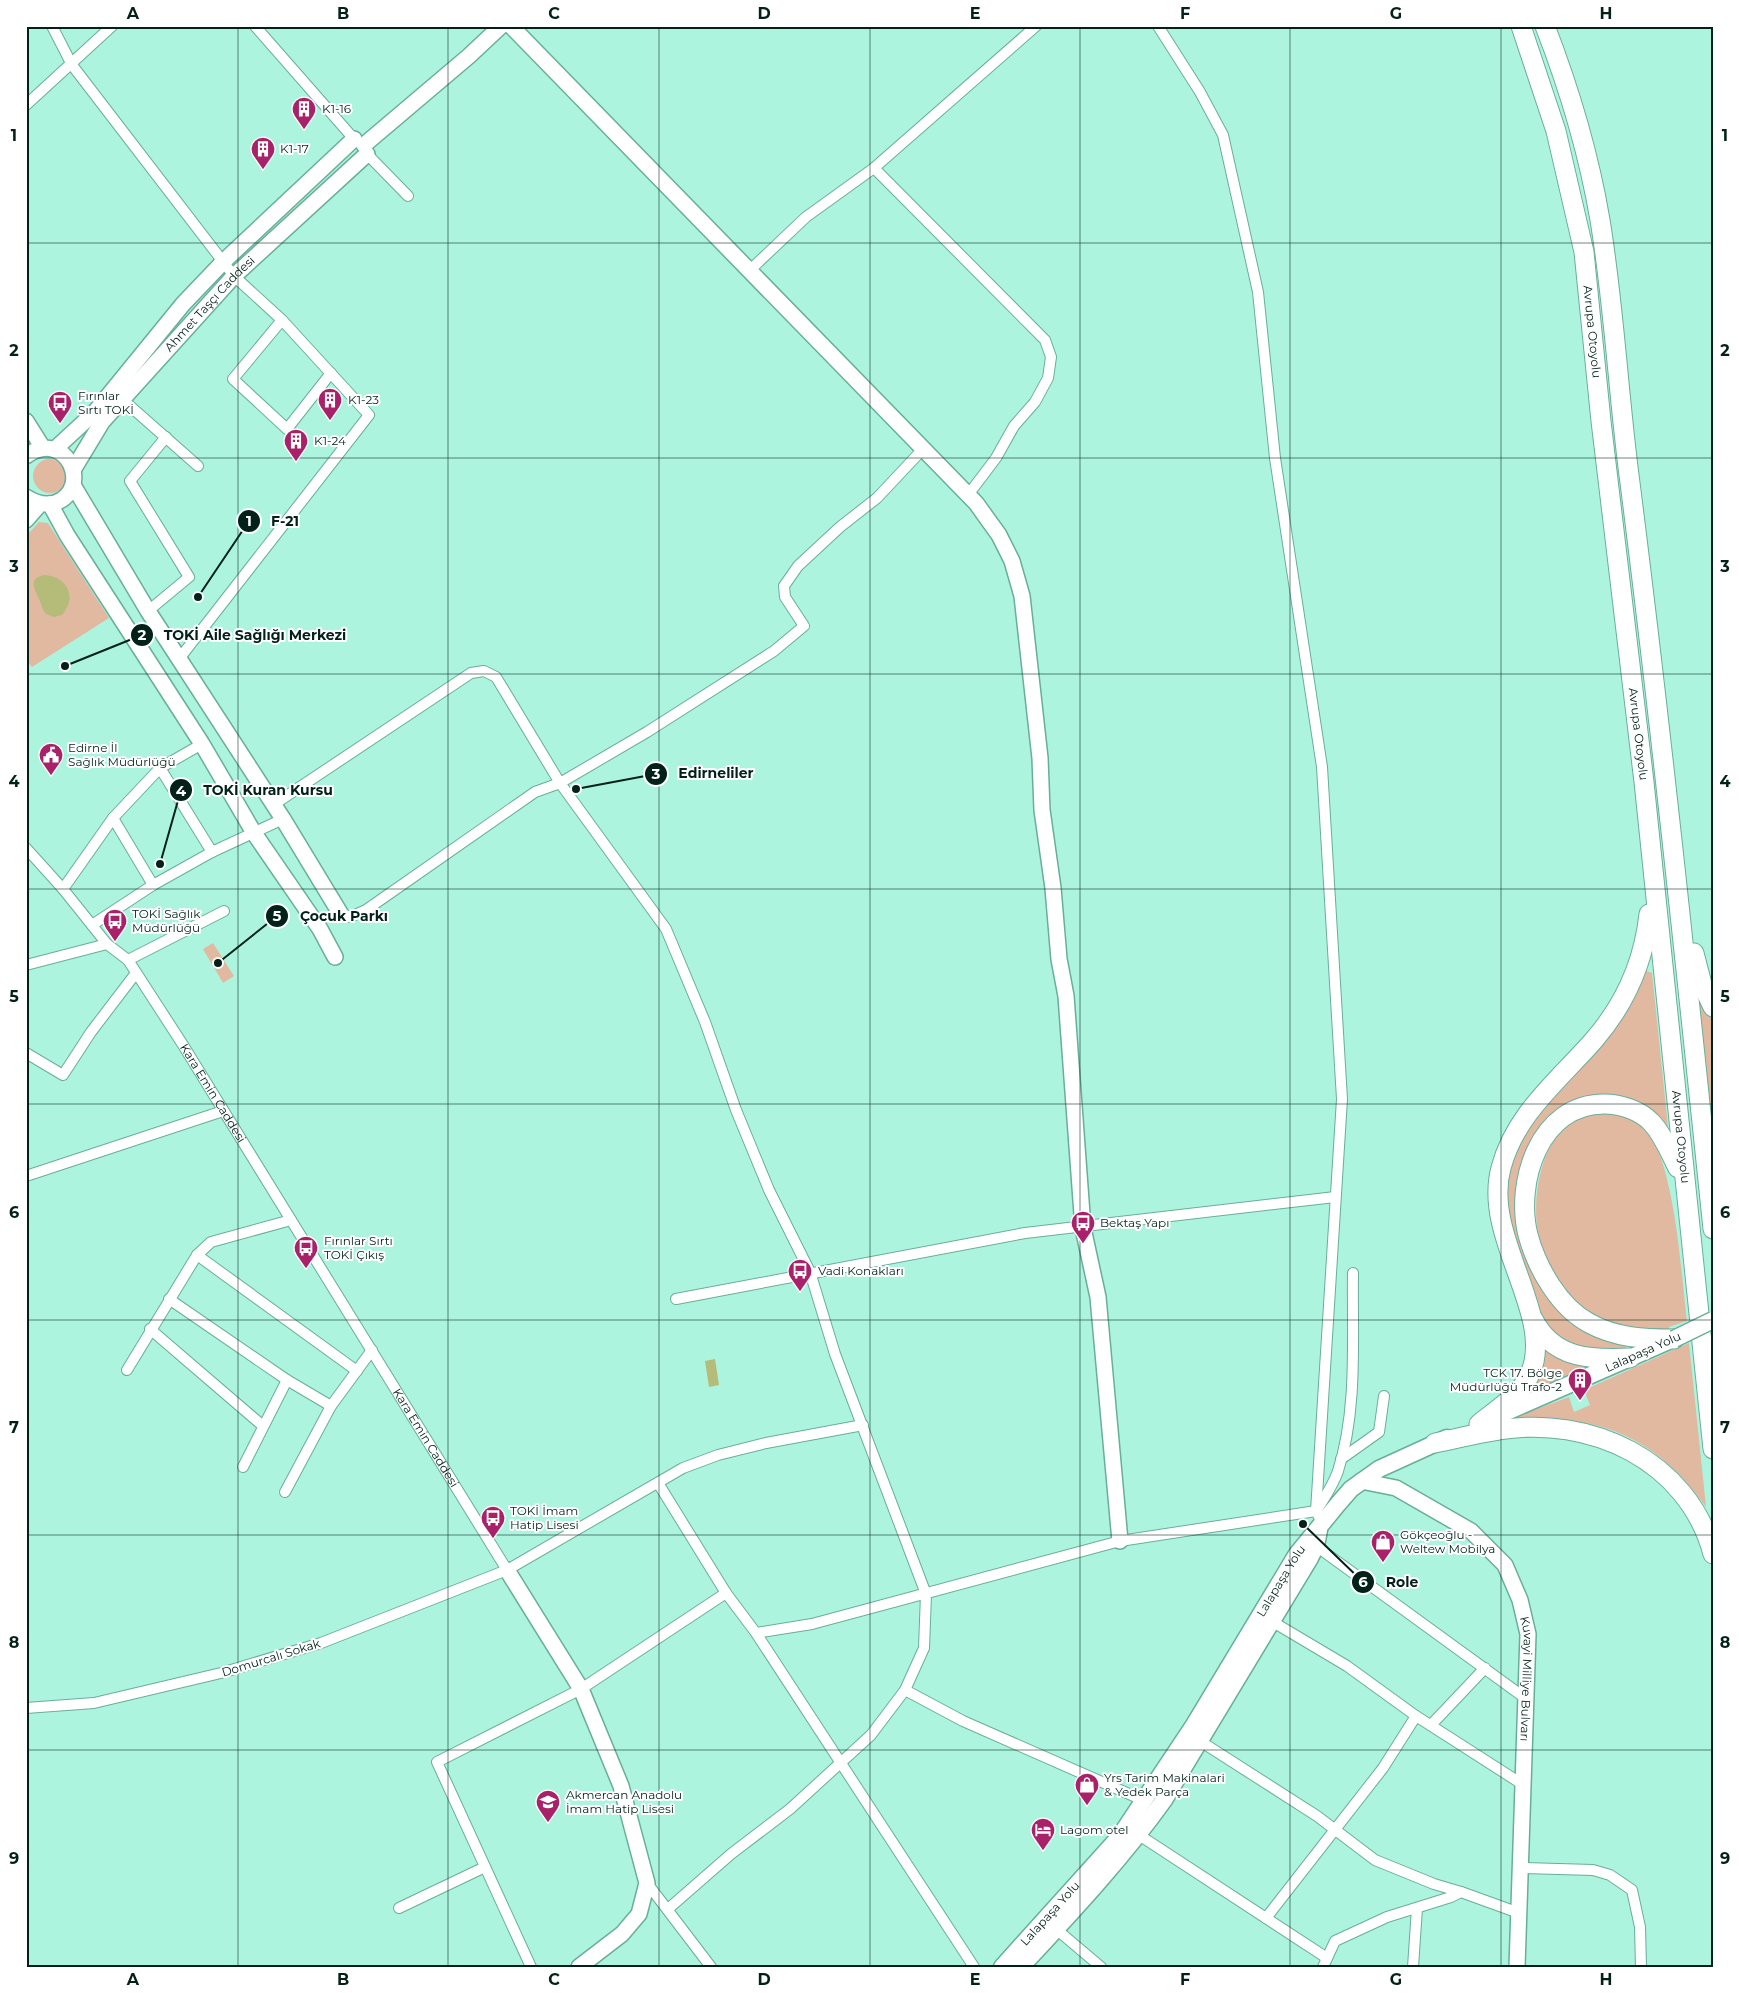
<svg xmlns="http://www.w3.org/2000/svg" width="1739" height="1993" font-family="Montserrat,sans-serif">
<rect width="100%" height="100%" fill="#adf4df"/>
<!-- green -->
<path fill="#e1b9a1" d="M33 476a17 17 0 1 1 34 0a17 17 0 1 1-34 0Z
M 39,522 L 48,523 L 109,618 L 32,667 L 26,660 L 26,536 Z
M 213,943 L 234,976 L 223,983 L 203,949 Z
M 1644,970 L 1652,973 L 1669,1136 L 1611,1096 L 1595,1095 L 1573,1101 L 1554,1114 L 1533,1142 L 1533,1269 L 1625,1342 L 1626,1349 L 1615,1352 L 1576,1350 L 1541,1323 L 1502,1206 L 1515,1141 Z
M 1698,995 L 1713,1021 L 1713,1139 Z
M 1605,1112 C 1614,1113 1628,1114 1635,1118 C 1675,1141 1681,1276 1687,1321 L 1669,1327 L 1669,1330 L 1630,1332 L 1583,1311 L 1584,1308 C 1564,1292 1549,1272 1541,1247 C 1529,1208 1538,1136 1579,1117 C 1586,1113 1597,1113 1605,1112 Z
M 1689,1343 L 1706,1507 C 1653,1433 1592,1411 1502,1422 L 1569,1397 L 1574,1412 L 1590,1405 L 1584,1390 Z
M 1540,1346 L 1592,1364 L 1523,1395 Z"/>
<!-- water -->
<path fill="#b5bc79" d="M 44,575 C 67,576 78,597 62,615 L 54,617 L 46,614 C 42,609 42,605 39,599 C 34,588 28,579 44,575 Z
M 715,1359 L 719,1385 L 709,1387 L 705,1361 Z"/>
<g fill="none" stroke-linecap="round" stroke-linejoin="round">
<defs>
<g id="street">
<path d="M 52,26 L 72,65 L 234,276 L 282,320 L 369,415 L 179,659"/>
<path d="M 255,26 L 354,139 L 364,145 L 367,154 L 408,196"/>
<path d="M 1158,26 L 1200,92 L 1223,135 L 1258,292 L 1275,458 L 1322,767 L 1342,1099 L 1316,1511 L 1323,1525"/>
<path d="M 26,105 L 112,26"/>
<path d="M 874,168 L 1045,340 L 1051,357 L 1048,378 L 1035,402 L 1014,426 L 996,458 L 968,495"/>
<path d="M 749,271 L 806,217 L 874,168 L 1036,26"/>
<path d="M 282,320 L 233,379 L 287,429 L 331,373"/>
<path d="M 122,399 L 198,466"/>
<path d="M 148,611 L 189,577 L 130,481 L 166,437"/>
<path d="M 160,768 L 212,852"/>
<path d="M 273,805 L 471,673 L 484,671 L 496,677 L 560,783 L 666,929 L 705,1022 L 736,1110 L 769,1190 L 810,1272 L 835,1354 L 926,1594 L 924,1648 L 905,1690 L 871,1735 L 790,1809 L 731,1854 L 668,1909"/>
<path d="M 113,818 L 153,885"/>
<path id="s1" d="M 26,848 L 63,889 L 107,944 L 128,960 L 183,1045 L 507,1570"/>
<path d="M 63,889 L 113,818 L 160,768 L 202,744"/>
<path d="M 340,913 L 350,917 L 366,910 L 535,792 L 560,783 L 647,732 L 774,651 L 804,626 L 785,597 L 784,586 L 798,566 L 840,527 L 877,498 L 923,449"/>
<path d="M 92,925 L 153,885 L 212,852 L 283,819"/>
<path d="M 128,960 L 224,911"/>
<path d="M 26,965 L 107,944"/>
<path d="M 26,1053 L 63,1075 L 91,1032 L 136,973"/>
<path d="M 26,1176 L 223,1111"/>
<path d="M 197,1255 L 357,1371"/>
<path d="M 169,1299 L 287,1380 L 331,1406"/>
<path d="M 676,1299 L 1025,1233 L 1335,1197"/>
<path d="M 150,1329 L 263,1426"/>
<path d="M 127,1370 L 197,1255 L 211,1242 L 291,1220"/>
<path d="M 1341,1459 L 1379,1432 L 1384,1396"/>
<path d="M 243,1467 L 287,1380"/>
<path d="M 658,1483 L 726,1593 L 756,1633 L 974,1967"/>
<path d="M 285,1492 L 331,1406 L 372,1350"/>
<path d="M 1316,1546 L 1525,1698"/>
<path d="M 1273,1622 L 1347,1666 L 1416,1716 L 1522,1784"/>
<path d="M 756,1633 L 812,1624 L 1120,1541 L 1316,1511 C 1324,1499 1333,1485 1338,1471 C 1358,1409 1352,1337 1353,1273"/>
<path d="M 905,1690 L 963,1721 L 1145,1801"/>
<path d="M 26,1708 L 94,1703 L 221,1673 L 321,1643 L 507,1570 L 683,1468 L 718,1455 L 766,1443 L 863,1425"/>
<path d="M 1431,1725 L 1485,1668"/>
<path d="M 1200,1741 L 1317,1816 L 1375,1860 L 1434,1884 L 1461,1892"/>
<path d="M 1139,1835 L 1327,1958"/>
<path d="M 1520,1868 L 1593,1870 L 1610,1875 L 1632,1890 L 1640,1927 L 1641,1967"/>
<path d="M 647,1883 L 711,1967"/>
<path d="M 399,1908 L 485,1867"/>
<path d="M 1266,1918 L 1383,1768 L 1416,1716"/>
<path d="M 1056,1929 L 1101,1967"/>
<path d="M 531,1967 L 437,1762 L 581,1689 L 726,1593"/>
<path d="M 1323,1967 L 1335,1941 L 1387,1917 L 1451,1897 L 1461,1892 L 1519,1913"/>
<path d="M 1413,1967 L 1417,1908"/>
</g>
<g id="secondary">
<path d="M 511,26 L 976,503 L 999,535 L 1012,561 L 1022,596 L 1040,758 L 1042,810 L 1053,888 L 1059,959 L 1066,996 L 1083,1228 L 1098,1297 L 1120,1541"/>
<path d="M 364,145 L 469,56 L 501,26"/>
<path d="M 26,421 L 43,448"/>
<path d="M 55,449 L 95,412 L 183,304 L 224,261 L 354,139"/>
<path d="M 26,456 C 66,427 94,489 55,503 C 44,506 35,503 26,497"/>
<path id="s2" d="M 73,470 L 102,422 L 234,276 L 367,154"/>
<path d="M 73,485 L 148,611 L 283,819 L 340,913"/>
<path d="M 50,504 L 67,535 L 202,744 L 254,833 L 320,929 L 335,957"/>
<path d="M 26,520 L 40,504"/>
<path id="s3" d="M 1361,1481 L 1396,1488 L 1471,1531 L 1505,1565 L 1520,1600 L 1528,1634 L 1517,1967"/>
<path d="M 507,1570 L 581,1689 L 621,1786 L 647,1883 L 639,1914 L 622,1934 L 579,1967"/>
</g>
<g id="primary">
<path d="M 1495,1417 L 1671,1340"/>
<path id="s4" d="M 1002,1967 L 1120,1836 L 1194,1725 L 1297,1554 L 1338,1504 L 1351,1489 L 1379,1469 L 1447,1438"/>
<path d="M 1021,1967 C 1071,1913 1121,1860 1164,1800 L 1310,1558 L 1316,1546 L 1319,1530"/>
</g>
<g id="highway">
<path id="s5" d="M 1521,26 L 1556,131 L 1584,252 L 1601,421 L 1644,782 L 1713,1449"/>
<path d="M 1545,26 C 1569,88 1589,155 1600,220 C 1614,305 1618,390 1629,475 C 1661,726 1687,977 1713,1229"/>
<path d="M 1694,953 L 1702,984 L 1713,1007"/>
<path d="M 1533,1319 C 1553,1359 1591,1360 1630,1358"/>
<path d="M 1674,1339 C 1644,1339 1616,1338 1589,1323 C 1559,1307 1537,1268 1528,1235 C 1515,1183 1539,1104 1604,1104 C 1620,1104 1640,1110 1652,1123 C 1664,1136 1670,1153 1678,1168"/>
<path d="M 1479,1424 C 1496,1410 1521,1395 1530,1374 C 1556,1316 1482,1237 1501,1168 C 1515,1114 1559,1080 1594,1040 C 1625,1004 1644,961 1649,914"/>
<path d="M 1435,1443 C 1456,1439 1477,1433 1499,1430 C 1590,1415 1688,1460 1713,1554"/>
</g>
</defs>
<!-- street casing -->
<use href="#street" stroke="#69ae9a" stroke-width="12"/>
<!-- secondary casing -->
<use href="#secondary" stroke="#69ae9a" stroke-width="18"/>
<!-- primary casing -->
<use href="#primary" stroke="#69ae9a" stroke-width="19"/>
<!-- highway casing -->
<use href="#highway" stroke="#69ae9a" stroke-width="21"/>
<!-- street -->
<use href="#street" stroke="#fff" stroke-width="10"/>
<!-- secondary -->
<use href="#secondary" stroke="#fff" stroke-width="15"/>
<!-- primary -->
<use href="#primary" stroke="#fff" stroke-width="16"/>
<!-- highway -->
<use href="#highway" stroke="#fff" stroke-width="19"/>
<defs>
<path id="primary-bridge" d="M 1674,1339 L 1713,1320"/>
</defs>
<!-- primary-bridge casing -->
<use href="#primary-bridge" stroke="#69ae9a" stroke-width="19" stroke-linecap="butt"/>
<!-- primary-bridge -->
<use href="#primary-bridge" stroke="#fff" stroke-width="16"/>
</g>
<!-- grid -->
<path fill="none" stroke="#032119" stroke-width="1" stroke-opacity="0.55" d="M 238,26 L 238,1967M 448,26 L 448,1967M 659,26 L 659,1967M 870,26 L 870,1967M 1080,26 L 1080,1967M 1290,26 L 1290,1967M 1501,26 L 1501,1967M 26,243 L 1713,243M 26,458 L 1713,458M 26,674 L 1713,674M 26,889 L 1713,889M 26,1104 L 1713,1104M 26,1320 L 1713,1320M 26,1535 L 1713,1535M 26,1750 L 1713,1750"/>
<!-- icons -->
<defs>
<symbol id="building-pin" viewBox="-11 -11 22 30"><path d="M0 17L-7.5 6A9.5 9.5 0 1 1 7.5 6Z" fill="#a82169" stroke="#fff"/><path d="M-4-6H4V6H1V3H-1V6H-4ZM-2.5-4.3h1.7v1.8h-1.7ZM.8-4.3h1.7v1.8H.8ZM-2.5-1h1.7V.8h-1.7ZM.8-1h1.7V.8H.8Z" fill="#fff"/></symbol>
<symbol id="bus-pin" viewBox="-11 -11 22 30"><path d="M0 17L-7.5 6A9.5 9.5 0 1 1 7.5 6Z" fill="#a82169" stroke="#fff"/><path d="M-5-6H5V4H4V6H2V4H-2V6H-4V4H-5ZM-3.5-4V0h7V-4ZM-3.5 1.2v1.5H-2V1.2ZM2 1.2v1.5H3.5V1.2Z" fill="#fff"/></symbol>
<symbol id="civic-pin" viewBox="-11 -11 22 30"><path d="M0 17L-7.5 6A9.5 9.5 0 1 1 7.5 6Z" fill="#a82169" stroke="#fff"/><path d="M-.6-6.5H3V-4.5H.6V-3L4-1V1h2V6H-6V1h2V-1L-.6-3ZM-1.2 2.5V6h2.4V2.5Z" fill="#fff"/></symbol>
<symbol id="shop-pin" viewBox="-11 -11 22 30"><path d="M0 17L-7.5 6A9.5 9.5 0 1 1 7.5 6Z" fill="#a82169" stroke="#fff"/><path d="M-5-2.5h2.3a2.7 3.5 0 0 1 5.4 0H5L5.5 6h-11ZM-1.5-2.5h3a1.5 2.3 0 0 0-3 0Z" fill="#fff"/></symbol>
<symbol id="school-pin" viewBox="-11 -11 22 30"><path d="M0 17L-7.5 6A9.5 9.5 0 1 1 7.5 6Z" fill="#a82169" stroke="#fff"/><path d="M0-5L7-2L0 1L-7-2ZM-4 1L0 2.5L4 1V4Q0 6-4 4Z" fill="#fff"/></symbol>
<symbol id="hotel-pin" viewBox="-11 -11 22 30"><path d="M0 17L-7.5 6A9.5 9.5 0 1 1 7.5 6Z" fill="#a82169" stroke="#fff"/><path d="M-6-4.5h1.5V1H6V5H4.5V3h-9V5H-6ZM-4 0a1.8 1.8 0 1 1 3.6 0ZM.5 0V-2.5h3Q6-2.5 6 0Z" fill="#fff"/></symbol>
</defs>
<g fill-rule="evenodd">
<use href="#building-pin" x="290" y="95" width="28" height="38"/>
<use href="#building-pin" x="249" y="135" width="28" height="38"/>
<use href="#building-pin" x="316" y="386" width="28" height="38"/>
<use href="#bus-pin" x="46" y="389" width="28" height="38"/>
<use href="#building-pin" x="282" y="427" width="28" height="38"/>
<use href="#civic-pin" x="37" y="741" width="28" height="38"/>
<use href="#bus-pin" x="101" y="907" width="28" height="38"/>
<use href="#bus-pin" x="1069" y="1209" width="28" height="38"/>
<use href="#bus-pin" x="292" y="1234" width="28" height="38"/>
<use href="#bus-pin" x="786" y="1257" width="28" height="38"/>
<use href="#building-pin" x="1566" y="1366" width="28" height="38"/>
<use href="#bus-pin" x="479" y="1504" width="28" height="38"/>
<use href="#shop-pin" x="1369" y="1528" width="28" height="38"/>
<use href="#shop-pin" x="1073" y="1771" width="28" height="38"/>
<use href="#school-pin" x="534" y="1788" width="28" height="38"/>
<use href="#hotel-pin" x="1029" y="1816" width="28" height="38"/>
</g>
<g text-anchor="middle" stroke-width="4" stroke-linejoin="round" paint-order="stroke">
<!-- poi labels -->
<g font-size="12" fill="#032119" stroke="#fff" text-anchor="start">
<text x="322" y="113">K1-16</text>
<text x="280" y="153">K1-17</text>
<text x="78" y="400">Fırınlar<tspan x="78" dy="14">Sırtı TOKİ</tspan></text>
<text x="348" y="404">K1-23</text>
<text x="314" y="445">K1-24</text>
<text x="68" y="752">Edirne İl<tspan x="68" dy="14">Sağlık Müdürlüğü</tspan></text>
<text x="132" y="918">TOKİ Sağlık<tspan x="132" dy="14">Müdürlüğü</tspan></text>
<text x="1100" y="1227">Bektaş Yapı</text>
<text x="324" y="1245">Fırınlar Sırtı<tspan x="324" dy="14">TOKİ Çıkış</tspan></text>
<text x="818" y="1275">Vadi Konakları</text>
<text x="1562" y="1377" text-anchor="end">TCK 17. Bölge<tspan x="1562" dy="14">Müdürlüğü Trafo-2</tspan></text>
<text x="510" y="1515">TOKİ İmam<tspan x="510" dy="14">Hatip Lisesi</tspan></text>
<text x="1400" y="1539">Gökçeoğlu -<tspan x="1400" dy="14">Weltew Mobilya</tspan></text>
<text x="1104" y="1782">Yrs Tarim Makinalari<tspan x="1104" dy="14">&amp; Yedek Parça</tspan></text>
<text x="566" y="1799">Akmercan Anadolu<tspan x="566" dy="14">İmam Hatip Lisesi</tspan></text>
<text x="1060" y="1834">Lagom otel</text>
</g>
<!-- street labels -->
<g font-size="12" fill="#032119" stroke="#fff">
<text dy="4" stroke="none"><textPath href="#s2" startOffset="216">Ahmet Taşçı Caddesi</textPath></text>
<text dy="4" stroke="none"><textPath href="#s5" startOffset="315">Avrupa Otoyolu</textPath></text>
<text dy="4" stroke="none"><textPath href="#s5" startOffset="720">Avrupa Otoyolu</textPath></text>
<text dy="4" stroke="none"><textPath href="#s1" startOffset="310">Kara Emin Caddesi</textPath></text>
<text dy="4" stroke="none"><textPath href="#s5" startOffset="1125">Avrupa Otoyolu</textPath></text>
<text transform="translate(1643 1352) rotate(-24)" y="4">Lalapaşa Yolu</text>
<text dy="4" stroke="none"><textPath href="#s1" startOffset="715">Kara Emin Caddesi</textPath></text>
<text dy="4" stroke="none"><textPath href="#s4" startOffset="478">Lalapaşa Yolu</textPath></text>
<text transform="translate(271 1658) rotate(-17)" y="4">Domurcalı Sokak</text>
<text dy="4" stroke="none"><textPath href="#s3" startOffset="288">Kuvayi Milliye Bulvarı</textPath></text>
<text dy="4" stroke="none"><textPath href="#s4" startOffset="72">Lalapaşa Yolu</textPath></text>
</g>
</g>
<!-- callouts -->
<path fill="none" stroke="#032119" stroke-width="2" d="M198 597L249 521M65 666L142 635M576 789L656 774M160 864L181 790M218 963L277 916M1303 1524L1363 1582"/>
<g fill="#032119" stroke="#fff" stroke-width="2">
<circle cx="198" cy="597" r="5"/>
<circle cx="65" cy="666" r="5"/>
<circle cx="576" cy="789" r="5"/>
<circle cx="160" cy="864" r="5"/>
<circle cx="218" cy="963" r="5"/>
<circle cx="1303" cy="1524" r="5"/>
<circle cx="249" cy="521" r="12"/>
<circle cx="142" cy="635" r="12"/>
<circle cx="656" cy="774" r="12"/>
<circle cx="181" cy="790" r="12"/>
<circle cx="277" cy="916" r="12"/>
<circle cx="1363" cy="1582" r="12"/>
</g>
<g font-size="15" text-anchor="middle" font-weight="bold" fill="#fff">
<text x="249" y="526">1</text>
<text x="142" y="640">2</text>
<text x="656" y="779">3</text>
<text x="181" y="796">4</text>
<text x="277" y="921">5</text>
<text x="1363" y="1587">6</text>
</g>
<g font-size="14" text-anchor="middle" font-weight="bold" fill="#032119" stroke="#fff" stroke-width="4" stroke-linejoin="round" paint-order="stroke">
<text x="285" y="526">F-21</text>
<text x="255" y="640">TOKİ Aile Sağlığı Merkezi</text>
<text x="716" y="778">Edirneliler</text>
<text x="268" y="795">TOKİ Kuran Kursu</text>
<text x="344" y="921">Çocuk Parkı</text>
<text x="1402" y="1587">Role</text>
</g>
<!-- border -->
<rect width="1739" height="1993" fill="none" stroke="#ffffff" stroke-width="55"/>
<rect x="28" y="28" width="1684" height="1938" fill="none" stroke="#032119" stroke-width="2"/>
<g font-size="16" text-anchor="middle" font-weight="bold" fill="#032119">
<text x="133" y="19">A</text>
<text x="343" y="19">B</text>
<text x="554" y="19">C</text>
<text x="764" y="19">D</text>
<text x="975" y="19">E</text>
<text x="1185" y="19">F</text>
<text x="1396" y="19">G</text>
<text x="1606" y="19">H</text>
<text x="14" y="141">1</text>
<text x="1725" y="141">1</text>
<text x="14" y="356">2</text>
<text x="1725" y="356">2</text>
<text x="14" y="572">3</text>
<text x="1725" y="572">3</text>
<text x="14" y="787">4</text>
<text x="1725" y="787">4</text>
<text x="14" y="1002">5</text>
<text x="1725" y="1002">5</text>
<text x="14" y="1218">6</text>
<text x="1725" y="1218">6</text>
<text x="14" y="1433">7</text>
<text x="1725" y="1433">7</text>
<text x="14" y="1648">8</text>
<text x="1725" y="1648">8</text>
<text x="14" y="1864">9</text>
<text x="1725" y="1864">9</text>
<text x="133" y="1985">A</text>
<text x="343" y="1985">B</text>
<text x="554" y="1985">C</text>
<text x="764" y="1985">D</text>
<text x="975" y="1985">E</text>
<text x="1185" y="1985">F</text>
<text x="1396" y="1985">G</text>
<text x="1606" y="1985">H</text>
</g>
</svg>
